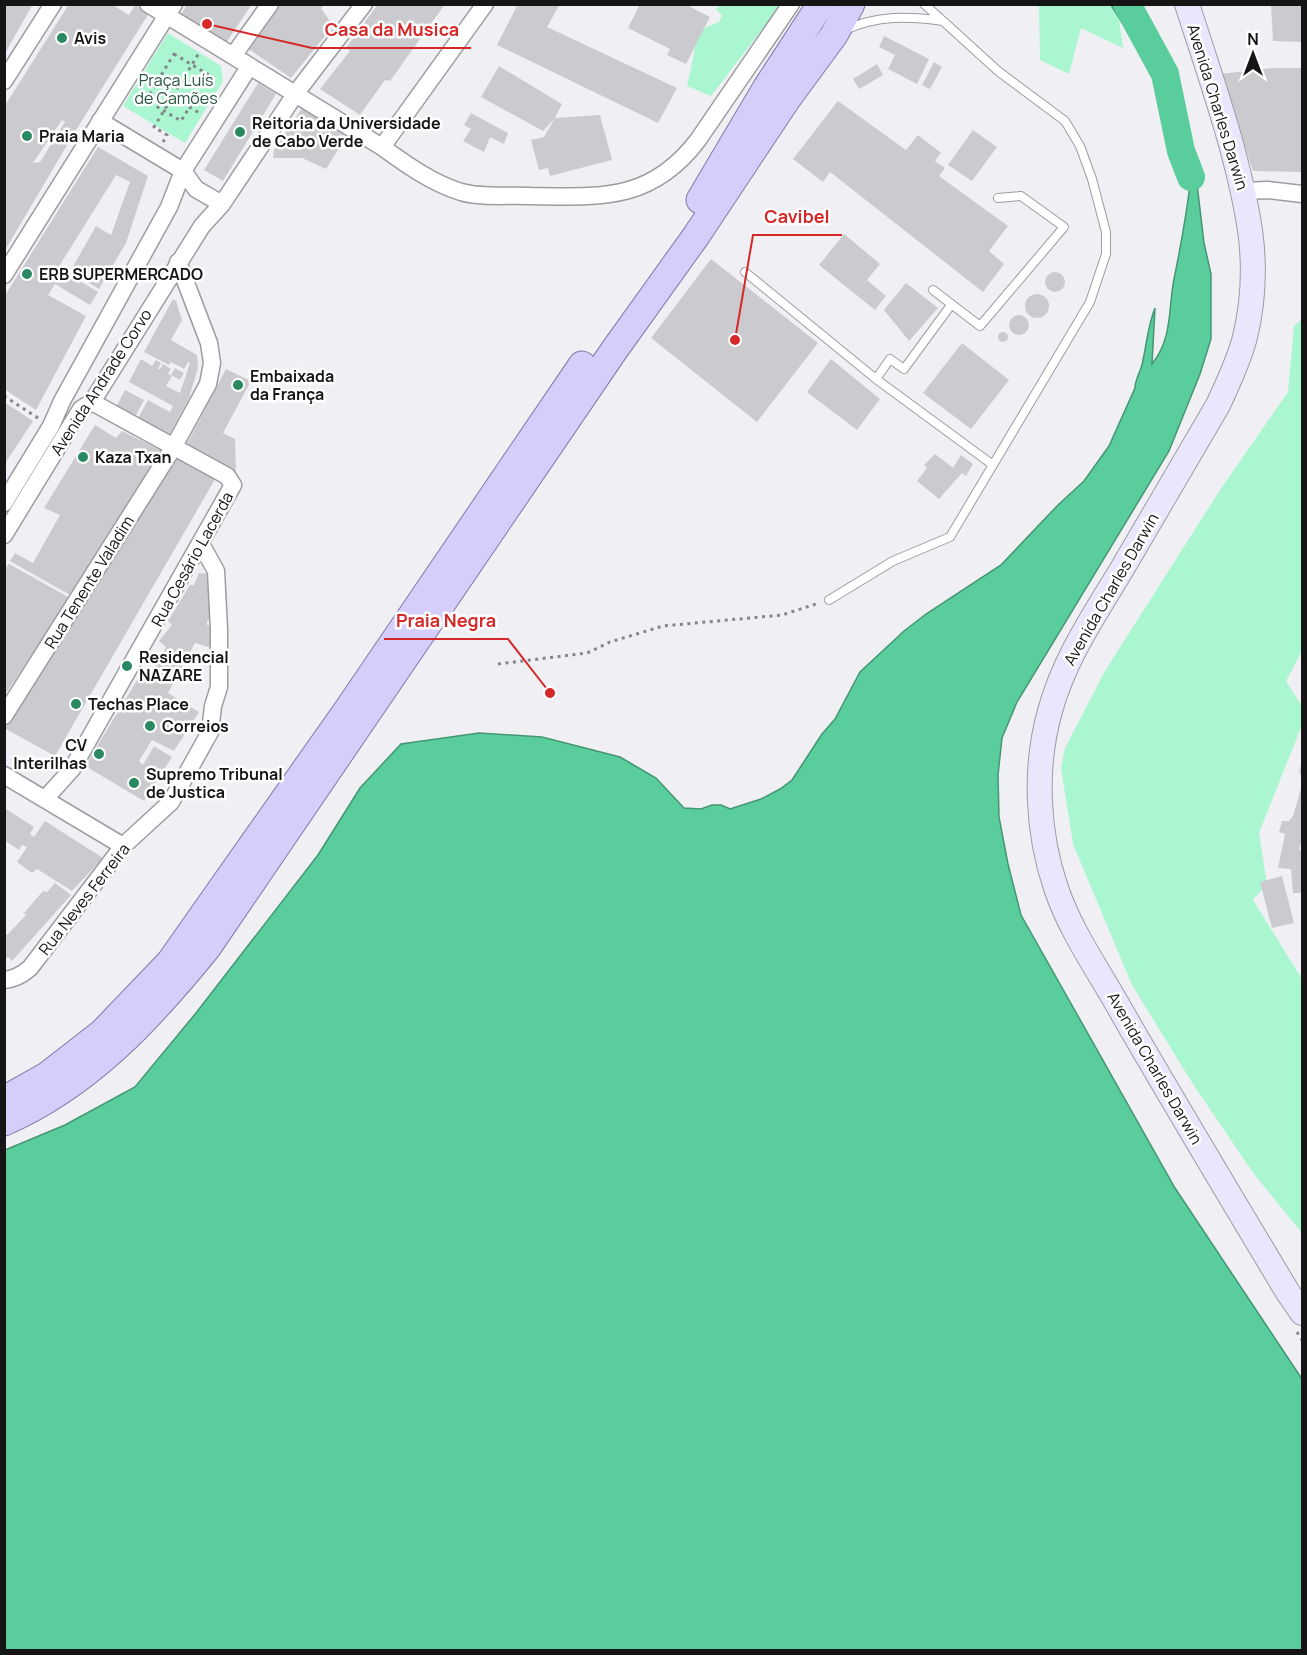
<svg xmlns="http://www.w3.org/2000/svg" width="1307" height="1655" font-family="Manrope,sans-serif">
<rect width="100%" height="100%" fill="#f0f0f4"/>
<!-- green -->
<path fill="#a9f6d0" d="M 720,5 L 781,5 L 711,96 L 687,86 C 692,67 694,48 699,30 L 719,22 L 722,16 L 716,9 Z
M 1039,5 L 1112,5 L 1119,20 L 1123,48 L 1081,28 L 1069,74 L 1040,60 Z
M 168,33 L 221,66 L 223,81 L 185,143 L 123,106 Z
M 1302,319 L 1302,651 L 1286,681 L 1302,706 L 1302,725 L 1259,833 L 1267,884 L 1253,900 L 1302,979 L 1302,1233 L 1254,1174 L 1193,1084 L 1132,985 L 1073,844 L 1061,768 L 1065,748 L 1105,671 L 1220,490 L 1288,392 L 1294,326 Z"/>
<!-- water -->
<path fill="#59cd9b" stroke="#459673" stroke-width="1.5" d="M 1111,5 L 1142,5 L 1142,9 L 1126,29 Z
M 1191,177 L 1197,184 L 1204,243 L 1211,274 L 1211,339 L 1200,374 L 1169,451 L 1017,702 L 1002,738 L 998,775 L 999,817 L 1008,864 L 1021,915 L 1175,1188 L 1302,1379 L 1302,1650 L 5,1650 L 5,1150 L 65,1125 L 135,1087 L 196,1013 L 318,855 L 360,788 L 401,744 L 479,733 L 542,737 L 620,757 L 656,778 L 684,808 L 701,809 L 712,805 L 721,805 L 730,809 L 761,799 L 780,789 L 792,780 L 822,734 L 835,719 L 860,672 L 904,631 L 926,614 L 1001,565 L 1058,505 L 1084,481 L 1109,446 L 1135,388 C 1135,378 1142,370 1143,360 C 1147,342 1148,325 1155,308 L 1152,364 C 1173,338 1168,309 1174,279 C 1181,245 1187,211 1191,177 Z"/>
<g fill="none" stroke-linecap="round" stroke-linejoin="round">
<!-- river -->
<path stroke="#59cd9b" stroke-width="28" d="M 1127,4 L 1165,74 L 1181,151 L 1191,177"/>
</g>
<!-- building -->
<path fill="#cbcbcf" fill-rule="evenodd" d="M 4,4 L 33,4 L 4,55 Z
M 69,4 L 111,4 L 129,15 L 135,5 L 149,13 L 76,130 L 4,252 L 4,107 ZM 62,120 L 65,122 L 40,162 L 33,163 Z
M 187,4 L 252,4 L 226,43 L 181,15 Z
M 378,4 L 445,4 L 390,81 L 385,80 L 360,115 L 320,89 L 350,51 L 346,48 Z
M 518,4 L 560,4 L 547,27 L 677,88 L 658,123 L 497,45 Z
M 640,4 L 685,4 L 710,17 L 686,64 L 667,55 L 670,49 L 628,28 Z
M 1271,4 L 1302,4 L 1302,42 L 1273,41 Z
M 280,5 L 324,5 L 321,8 L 333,26 L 291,78 L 247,48 Z
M 884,36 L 929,59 L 917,84 L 888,69 L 895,55 L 879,47 Z
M 934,62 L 942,67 L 930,89 L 922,85 Z
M 877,64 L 883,75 L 859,89 L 853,79 Z
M 499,66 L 562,104 L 555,118 L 600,115 L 612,160 L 550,176 L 548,168 L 539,170 L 531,140 L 544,137 L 555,118 L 543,131 L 481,97 Z
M 1273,68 L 1302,68 L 1302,172 L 1253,171 L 1221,74 Z
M 258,83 L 276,94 L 223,181 L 204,170 Z
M 838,101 L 906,150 L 918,135 L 941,153 L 935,161 L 945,168 L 939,176 L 1008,226 L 989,251 L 1004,264 L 983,292 L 830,172 L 823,182 L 793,159 Z
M 304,105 L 349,132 L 326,169 L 302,158 L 273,158 L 274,150 Z
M 471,113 L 508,133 L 504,144 L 490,137 L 484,152 L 463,141 L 471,129 L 464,125 Z
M 973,130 L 997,147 L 972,181 L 948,165 Z
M 98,147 L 148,176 L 126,243 L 99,289 L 75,275 L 76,273 L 71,270 L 96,226 L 111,235 L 130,182 L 116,175 L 58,268 L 98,292 L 90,305 L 55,284 L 48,295 L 86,316 L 36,410 L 4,389 L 4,297 Z
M 844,234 L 880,264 L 867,280 L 886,296 L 875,310 L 819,265 Z
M 711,259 L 818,343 L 757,422 L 651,338 Z
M1045 282a10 10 0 1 1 20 0a10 10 0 1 1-20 0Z
M 906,283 L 938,308 L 909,341 L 884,310 Z
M1025 306a12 12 0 1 1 24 0a12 12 0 1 1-24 0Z
M 173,299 L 176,301 L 182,320 L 171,340 L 197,355 L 198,368 L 189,398 L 168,437 L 137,420 L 148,400 L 170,412 L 173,406 L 129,382 L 141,359 L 152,366 L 156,360 L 161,363 L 158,369 L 160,369 L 163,364 L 171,369 L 168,374 L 172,376 L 166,386 L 180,393 L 190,363 L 188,362 L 184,369 L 171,362 L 169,365 L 144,352 Z
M1009 325a10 10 0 1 1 20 0a10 10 0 1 1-20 0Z
M998 337a5 5 0 1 1 10 0a5 5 0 1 1-10 0Z
M 962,343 L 1009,380 L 971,429 L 923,393 Z
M 831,359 L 880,399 L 857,430 L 807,392 Z
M 175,368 L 184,373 L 180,380 L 171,375 Z
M 226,369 L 251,381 L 223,433 L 235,439 L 236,472 L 186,446 Z
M 125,390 L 144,400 L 134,419 L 115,409 Z
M 4,402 L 33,421 L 4,465 Z
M 95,425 L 116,438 L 122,431 L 164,452 L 77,599 L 10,561 L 15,553 L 33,563 L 60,515 L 44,508 Z
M 180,454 L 218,474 L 55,756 L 4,728 Z
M 935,454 L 953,468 L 961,455 L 973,464 L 966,476 L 962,473 L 939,499 L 917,481 L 927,468 L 924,465 Z
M 9,564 L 70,598 L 4,696 L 4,570 Z
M 199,573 L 211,574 L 212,620 L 207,621 L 207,625 L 214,625 L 212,648 L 195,643 L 168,693 L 199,712 L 174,751 L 152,740 L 139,761 L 143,765 L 154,746 L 172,757 L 144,801 L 85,766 L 139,677 L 146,681 L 166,647 L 159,641 L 172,625 L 168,621 L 190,585 L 194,585 Z
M 1302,760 L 1302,775 L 1299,773 Z
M 1302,785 L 1302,838 L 1299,850 L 1302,850 L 1302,893 L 1293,893 L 1291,869 L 1278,868 L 1285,834 L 1279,832 L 1282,821 L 1289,821 L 1293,816 Z
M 6,809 L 34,827 L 30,834 L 34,837 L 45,821 L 103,858 L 72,891 L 37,869 L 32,873 L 17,862 L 27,847 L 22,845 L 19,850 L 4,840 L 4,811 Z
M 1282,876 L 1294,923 L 1272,928 L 1260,882 Z
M 55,883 L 71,895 L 12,961 L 8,957 L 4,960 L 4,934 L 7,935 L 26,915 L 24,913 L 43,891 L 47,892 Z"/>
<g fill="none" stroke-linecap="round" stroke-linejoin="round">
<defs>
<path id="lane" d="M 845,30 C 877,15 909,16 943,21 L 924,4
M 745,272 L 876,379 L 993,465
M 933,290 L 980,326 L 1064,227 L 1021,196 L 998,198
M 876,379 L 890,359 L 904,369 L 951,305
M 829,600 L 893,561 L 950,537 L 1090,302 L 1106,254 L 1106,232 L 1092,179 L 1080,146 L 1065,121 L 998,71 L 943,21"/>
<path id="street" d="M 148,4 L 382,147 C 407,165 432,183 461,192 C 482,198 508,195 530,196 C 600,197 651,202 698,140 L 791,4
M 233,56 L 270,4
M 4,81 L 53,4
M 100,121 L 183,171 L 196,189 L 222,204
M 382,147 L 485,4
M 1244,191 L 1268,190 L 1302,194
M 4,275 L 174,4
M 4,503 L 51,426 L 62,401 L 169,207 L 183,171 L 249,67
M 4,535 L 81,409 L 92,402 L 202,226 L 222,204 L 296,93 L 364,4
M 4,716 L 173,448 L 208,384 L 212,363 L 209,343 L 178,262
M 4,775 L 123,846
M 45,799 L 72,769 L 233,485 L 227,476 L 92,402
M 4,980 C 15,979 22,975 30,968 L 123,846 L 171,802 L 210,732 L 213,706 L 219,687 L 219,629 L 216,571 L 201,544"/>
<path id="secondary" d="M 1187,4 C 1202,51 1218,97 1231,144 C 1249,211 1262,267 1245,337 C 1239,361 1228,383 1218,405 C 1186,460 1154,514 1122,569 C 1095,614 1064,659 1050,711 C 1034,768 1037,832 1056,888 C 1071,933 1101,974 1124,1016 C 1177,1108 1232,1199 1287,1291 L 1302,1313"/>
<path id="primary" d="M 700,200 L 767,87 L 821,4
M 4,1100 L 48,1075 L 102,1033 L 170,962 L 348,709 L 582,365
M 4,1122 C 89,1085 150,1018 207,948 L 615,349 L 696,236 L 787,99 L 834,35 L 851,4"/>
</defs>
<!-- lane casing -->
<use href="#lane" stroke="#9d9ca0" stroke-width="10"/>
<!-- street casing -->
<use href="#street" stroke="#9d9ca0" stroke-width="19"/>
<!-- secondary casing -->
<use href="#secondary" stroke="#9d9ca0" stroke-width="26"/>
<!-- primary casing -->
<use href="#primary" stroke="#8078a8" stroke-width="29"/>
<!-- path -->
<path stroke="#868689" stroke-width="3" stroke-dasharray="3 4.5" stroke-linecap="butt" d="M 174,54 L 209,75 L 181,121 L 146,100 Z
M 144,79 L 155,86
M 189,107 L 201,114
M 163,142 L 167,135 L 154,127 L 199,53
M 4,396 L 38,418
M 498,664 L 587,653 L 610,642 L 663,626 L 782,615 L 819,603
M 1297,1332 L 1302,1340"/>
<!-- lane -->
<use href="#lane" stroke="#fff" stroke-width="8"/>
<!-- street -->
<use href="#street" stroke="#fff" stroke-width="16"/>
<!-- secondary -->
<use href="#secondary" stroke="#eae6fd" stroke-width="24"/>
<!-- primary -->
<use href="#primary" stroke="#d5cefa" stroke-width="27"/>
</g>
<!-- markers -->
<g fill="#288962" stroke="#fff" stroke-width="2">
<circle cx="62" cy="38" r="6"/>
<circle cx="240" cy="132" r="6"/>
<circle cx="27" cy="136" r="6"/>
<circle cx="27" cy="274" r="6"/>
<circle cx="238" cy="385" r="6"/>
<circle cx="83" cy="457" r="6"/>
<circle cx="127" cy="666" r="6"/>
<circle cx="76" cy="704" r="6"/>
<circle cx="150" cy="726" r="6"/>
<circle cx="99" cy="754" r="6"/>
<circle cx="134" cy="783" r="6"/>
</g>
<g text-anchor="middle" stroke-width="5" stroke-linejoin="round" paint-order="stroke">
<!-- poi labels -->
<g font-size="16" font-weight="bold" fill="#151516" stroke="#fff" text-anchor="start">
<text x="74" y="44">Avis</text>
<text x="252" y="129">Reitoria da Universidade<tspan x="252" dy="18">de Cabo Verde</tspan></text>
<text x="39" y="142">Praia Maria</text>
<text x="39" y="280">ERB SUPERMERCADO</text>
<text x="250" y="382">Embaixada<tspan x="250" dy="18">da França</tspan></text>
<text x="95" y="463">Kaza Txan</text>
<text x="139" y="663">Residencial<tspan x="139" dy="18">NAZARE</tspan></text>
<text x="88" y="710">Techas Place</text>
<text x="162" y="732">Correios</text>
<text x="87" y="751" text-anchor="end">CV<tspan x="87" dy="18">Interilhas</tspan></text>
<text x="146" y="780">Supremo Tribunal<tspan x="146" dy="18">de Justica</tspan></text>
</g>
<!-- park labels -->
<g font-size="16" fill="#265540" stroke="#fff">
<text x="176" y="86">Praça Luís<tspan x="176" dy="18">de Camões</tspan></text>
</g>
<!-- street labels -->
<g font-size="16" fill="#151516" stroke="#fff">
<text transform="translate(1218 107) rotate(73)" y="6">Avenida Charles Darwin</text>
<text transform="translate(101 382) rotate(-57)" y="6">Avenida Andrade Corvo</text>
<text transform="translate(192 559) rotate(-61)" y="6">Rua Cesário Lacerda</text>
<text transform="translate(89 582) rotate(-58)" y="6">Rua Tenente Valadim</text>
<text transform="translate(1111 589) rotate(-60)" y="6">Avenida Charles Darwin</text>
<text transform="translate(84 899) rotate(-52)" y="6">Rua Neves Ferreira</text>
<text transform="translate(1155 1068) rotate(60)" y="6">Avenida Charles Darwin</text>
</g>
</g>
<!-- callouts -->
<path fill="none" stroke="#d62828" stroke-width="2" d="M207 24L312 48H471M735 340L753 235H842M550 693L508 639H384"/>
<g fill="#d62828" stroke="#fff" stroke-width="2">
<circle cx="207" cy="24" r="6"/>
<circle cx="735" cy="340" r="6"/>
<circle cx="550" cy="693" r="6"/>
</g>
<g font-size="18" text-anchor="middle" font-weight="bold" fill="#d62828" stroke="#fff" stroke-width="5" stroke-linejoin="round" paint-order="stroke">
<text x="392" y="36">Casa da Musica</text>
<text x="797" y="223">Cavibel</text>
<text x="446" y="627">Praia Negra</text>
</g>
<!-- border -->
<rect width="1307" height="1655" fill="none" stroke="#151516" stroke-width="12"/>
<!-- north arrow -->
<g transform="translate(1253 54)" stroke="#ffffff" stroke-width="4.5" paint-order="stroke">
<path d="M0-4.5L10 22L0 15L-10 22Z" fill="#151516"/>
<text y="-9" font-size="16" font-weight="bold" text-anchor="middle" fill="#151516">N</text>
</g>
</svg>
